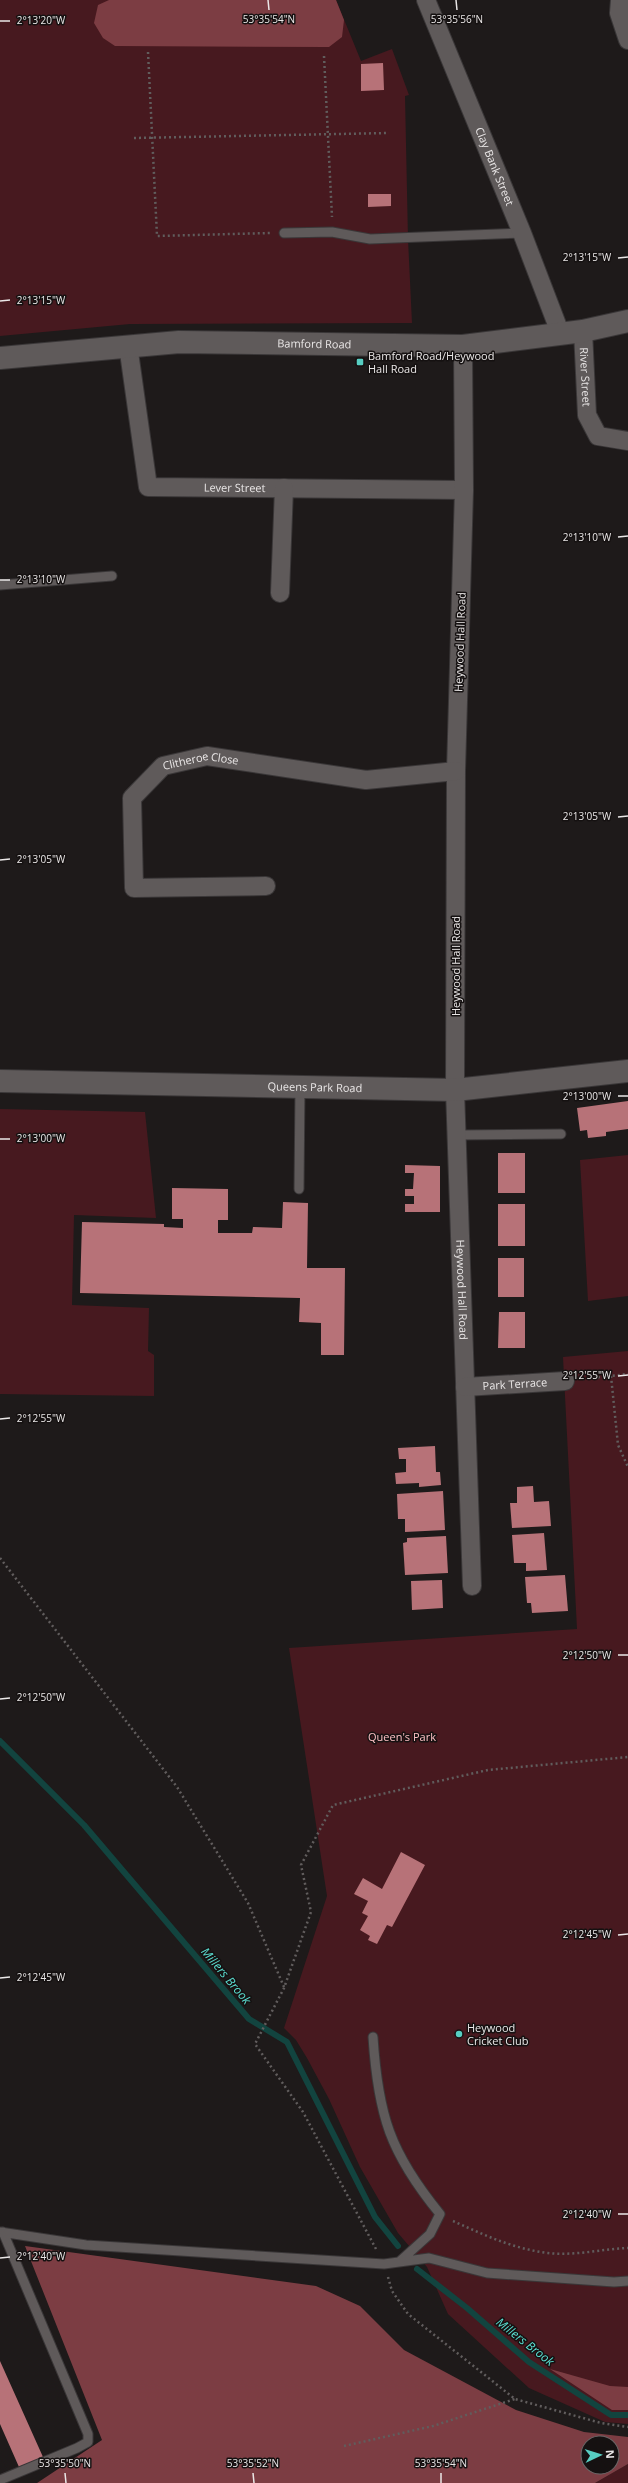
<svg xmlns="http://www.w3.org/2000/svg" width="628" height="2483" font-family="'Open Sans',sans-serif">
<rect width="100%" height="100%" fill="#1e1a1a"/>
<!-- green -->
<path fill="#47191f" d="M 0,0 L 336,0 L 361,61 L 392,49 L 409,95 L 405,96 L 408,239 L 412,323 L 130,324 L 0,336 Z
M 0,1109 L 145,1112 L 156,1218 L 74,1215 L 72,1305 L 149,1308 L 148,1351 L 154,1355 L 154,1396 L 0,1394 Z
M 628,1155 L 628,1296 L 588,1301 L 580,1160 Z
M 628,1351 L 628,2424 L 605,2422 L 529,2388 L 448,2314 L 427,2267 L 398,2233 L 360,2167 L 329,2099 L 307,2058 L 296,2040 L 284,2028 L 327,1896 L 289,1648 L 577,1629 L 563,1357 Z
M 628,2464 L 628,2483 L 595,2483 Z"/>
<!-- forest -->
<path fill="#7c3d43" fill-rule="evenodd" d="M 109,0 L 336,0 L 344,20 L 342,37 L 329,47 L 115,46 L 103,38 L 94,23 L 98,5 Z
M 25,2246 L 316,2286 L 360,2306 L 404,2350 L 516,2410 L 584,2432 L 628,2437 L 628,2464 L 595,2483 L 37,2483 L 102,2440 ZM 588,2443 L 612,2443 L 612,2467 L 588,2467 Z
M 550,2369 L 610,2386 L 628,2387 L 628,2410 L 612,2410 Z"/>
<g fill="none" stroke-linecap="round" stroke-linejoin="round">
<!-- stream -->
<path stroke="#12443f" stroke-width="6" d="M 0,1741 L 84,1825 L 249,2019 L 287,2042 L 375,2217 L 398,2246
M 417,2269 L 467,2308 L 529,2362 L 611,2415 L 628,2415"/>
</g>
<!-- building -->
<path fill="#b77278" d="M 383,63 L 384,90 L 361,91 L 361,64 Z
M 368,194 L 391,194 L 391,206 L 368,207 Z
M 628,1101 L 628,1129 L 606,1132 L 606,1136 L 588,1138 L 587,1130 L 580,1131 L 577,1108 Z
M 498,1153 L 525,1153 L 525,1193 L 498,1193 Z
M 405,1165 L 440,1166 L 440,1212 L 405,1212 L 405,1204 L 414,1204 L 414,1196 L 405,1196 L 405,1189 L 413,1189 L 414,1173 L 405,1173 Z
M 172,1188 L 228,1189 L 228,1220 L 218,1220 L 218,1233 L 252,1233 L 253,1227 L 282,1228 L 283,1202 L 308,1203 L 307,1268 L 345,1268 L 344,1355 L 321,1355 L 321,1323 L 299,1322 L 300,1298 L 80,1293 L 82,1222 L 164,1224 L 164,1227 L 183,1228 L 183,1219 L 172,1219 Z
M 498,1204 L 525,1204 L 525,1246 L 498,1246 Z
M 498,1258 L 524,1258 L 524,1297 L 498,1297 Z
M 499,1312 L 525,1312 L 525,1348 L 498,1348 Z
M 435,1446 L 436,1472 L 440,1472 L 441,1485 L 419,1487 L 419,1483 L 396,1484 L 395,1473 L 406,1472 L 406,1459 L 399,1459 L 398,1448 Z
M 533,1486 L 534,1502 L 549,1501 L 551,1526 L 512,1528 L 510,1503 L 517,1503 L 517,1487 Z
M 443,1491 L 445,1530 L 405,1532 L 405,1519 L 398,1519 L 397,1494 Z
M 544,1533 L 547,1570 L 526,1571 L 526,1563 L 514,1563 L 512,1535 Z
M 446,1536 L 448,1573 L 405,1575 L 403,1543 L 407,1542 L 407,1538 Z
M 565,1575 L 568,1611 L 532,1613 L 531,1603 L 527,1603 L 525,1577 Z
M 442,1580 L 443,1608 L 412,1610 L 411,1581 Z
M 401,1852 L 425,1865 L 392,1927 L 387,1925 L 377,1944 L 368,1940 L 370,1936 L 360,1930 L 368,1916 L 362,1913 L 368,1901 L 354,1894 L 363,1878 L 382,1889 Z
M 0,2361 L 43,2457 L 19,2467 L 0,2424 Z"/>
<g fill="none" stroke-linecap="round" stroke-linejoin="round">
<defs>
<path id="service" d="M 284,233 L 332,232 L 370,239 L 522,233
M 0,585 L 112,576
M 457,1135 L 561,1134
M 299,1189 L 300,1087
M 373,2037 C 378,2115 390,2153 440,2214 L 430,2234 L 399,2262
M 0,2232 L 86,2245 L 384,2264 L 429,2258 L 487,2273 L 614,2282 L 628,2281
M 0,2480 L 77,2448 L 88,2442 L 88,2434 L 3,2232"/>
<g id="minor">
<path id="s1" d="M 426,0 L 522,233 L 561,335"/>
<path d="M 620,0 L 619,13 L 628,40"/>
<path id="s2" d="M 583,331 L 587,415 L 598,436 L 628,441"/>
<path id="s3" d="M 128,345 L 148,487 L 464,490"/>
<path id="s4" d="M 463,346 L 464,490 L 456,771 L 455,1090 L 472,1586"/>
<path d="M 280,593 L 284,488"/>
<path id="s5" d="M 266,886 L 134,888 L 132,798 L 163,766 L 207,756 L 366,780 L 456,771"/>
<path id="s6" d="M 465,1387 L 565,1381"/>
</g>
<g id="tertiary">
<path id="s7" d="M 0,358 L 179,342 L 463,346 L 583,331 L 628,321"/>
<path id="s8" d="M 0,1081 L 455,1090 L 628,1071"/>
</g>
</defs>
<!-- service casing -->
<use href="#service" stroke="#3a3738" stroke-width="11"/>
<!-- minor casing -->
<use href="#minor" stroke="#3a3738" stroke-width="20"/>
<!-- tertiary casing -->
<use href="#tertiary" stroke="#3a3738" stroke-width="24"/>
<!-- path -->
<path stroke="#615d5d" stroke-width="2.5" stroke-dasharray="2 3" stroke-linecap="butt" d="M 148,52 L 157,236 L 270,233
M 324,56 L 332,217
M 134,138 L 389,133
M 611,1376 L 618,1445 L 628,1467
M 583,1379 L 628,1374
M 0,1558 L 177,1787 L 248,1903 L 284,1987
M 453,2221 C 484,2235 514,2249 548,2253 C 575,2256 602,2249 628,2248
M 376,2249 L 303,2112 L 255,2044 L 284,1988 L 311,1912 L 301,1865 L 333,1805 L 488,1770 L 628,1757
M 388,2277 L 392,2291 L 408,2314 L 515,2399 L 601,2423 L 628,2427
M 344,2446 L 433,2426 L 515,2399"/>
<!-- service -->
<use href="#service" stroke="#5f5a5a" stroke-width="9"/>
<!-- minor -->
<use href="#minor" stroke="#5f5a5a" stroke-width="18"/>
<!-- tertiary -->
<use href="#tertiary" stroke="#5f5a5a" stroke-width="22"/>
</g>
<!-- ticks -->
<path fill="none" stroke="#eae7e7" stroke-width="1.5" d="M 268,0 L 269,10M 456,0 L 457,10M 0,21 L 10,21M 618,258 L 628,257M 0,301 L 10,300M 618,537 L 628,536M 0,580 L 10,580M 618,817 L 628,816M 0,860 L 10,859M 618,1096 L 628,1096M 0,1139 L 10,1139M 618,1376 L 628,1375M 0,1419 L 10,1418M 618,1655 L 628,1655M 0,1699 L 10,1698M 618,1935 L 628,1934M 0,1978 L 10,1977M 618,2214 L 628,2214M 0,2258 L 10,2257M 65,2473 L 66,2483M 253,2473 L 254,2483M 441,2473 L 441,2483"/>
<!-- markers -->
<g fill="#57cec2" stroke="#151111" stroke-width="1.5">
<rect x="356" y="358" width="8" height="8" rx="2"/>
<circle cx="459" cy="2034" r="4"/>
</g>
<g text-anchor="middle" stroke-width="3" stroke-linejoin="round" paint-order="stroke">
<!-- street labels -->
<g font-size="11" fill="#eae7e7" stroke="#151111">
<text dy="4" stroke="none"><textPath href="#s1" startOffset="180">Clay Bank Street</textPath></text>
<text dy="4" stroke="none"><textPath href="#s7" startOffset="315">Bamford Road</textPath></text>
<text dy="4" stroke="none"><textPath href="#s2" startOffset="46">River Street</textPath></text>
<text dy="4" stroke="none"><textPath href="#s3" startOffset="230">Lever Street</textPath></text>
<text transform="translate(460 642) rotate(-88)" y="4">Heywood Hall Road</text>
<text dy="4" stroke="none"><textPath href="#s5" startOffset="305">Clitheroe Close</textPath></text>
<text transform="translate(456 966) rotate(-90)" y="4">Heywood Hall Road</text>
<text dy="4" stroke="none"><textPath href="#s8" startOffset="315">Queens Park Road</textPath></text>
<text dy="4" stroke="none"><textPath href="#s4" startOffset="944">Heywood Hall Road</textPath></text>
<text dy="4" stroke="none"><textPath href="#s6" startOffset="50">Park Terrace</textPath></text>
</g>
<!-- poi labels -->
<g font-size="11" fill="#eae7e7" stroke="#151111" text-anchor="start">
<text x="368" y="360">Bamford Road/Heywood<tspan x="368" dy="13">Hall Road</tspan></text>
<text x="467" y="2032">Heywood<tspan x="467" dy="13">Cricket Club</tspan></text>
</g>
<!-- park labels -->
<g font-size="11" fill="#fec1c5" stroke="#151111">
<text x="402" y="1741">Queen's Park</text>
</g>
<!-- water labels -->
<g font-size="12" font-style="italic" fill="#5ce1d4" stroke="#151111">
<text transform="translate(226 1976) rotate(50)" y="4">Millers Brook</text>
<text transform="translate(525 2342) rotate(38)" y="4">Millers Brook</text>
</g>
</g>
<g font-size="10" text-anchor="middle" fill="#eae7e7" stroke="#151111" stroke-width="3" stroke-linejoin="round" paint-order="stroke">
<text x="269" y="23">53°35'54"N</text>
<text x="457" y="23">53°35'56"N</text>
<text x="41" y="24">2°13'20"W</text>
<text x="587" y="261">2°13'15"W</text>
<text x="41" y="304">2°13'15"W</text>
<text x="587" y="541">2°13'10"W</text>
<text x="41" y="583">2°13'10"W</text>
<text x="587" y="820">2°13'05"W</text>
<text x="41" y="863">2°13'05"W</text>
<text x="587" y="1100">2°13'00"W</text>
<text x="41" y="1142">2°13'00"W</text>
<text x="587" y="1379">2°12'55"W</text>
<text x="41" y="1422">2°12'55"W</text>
<text x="587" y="1659">2°12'50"W</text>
<text x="41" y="1701">2°12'50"W</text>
<text x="587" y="1938">2°12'45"W</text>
<text x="41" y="1981">2°12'45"W</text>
<text x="587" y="2218">2°12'40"W</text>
<text x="41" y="2260">2°12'40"W</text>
<text x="65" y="2467">53°35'50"N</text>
<text x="253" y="2467">53°35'52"N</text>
<text x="441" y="2467">53°35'54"N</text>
</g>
<!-- north arrow -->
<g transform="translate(600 2455) rotate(86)"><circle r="19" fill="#151111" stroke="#6a6767"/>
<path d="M0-3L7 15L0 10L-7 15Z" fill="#57cec2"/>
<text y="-6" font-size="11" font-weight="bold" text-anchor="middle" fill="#eae7e7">N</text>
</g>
</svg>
